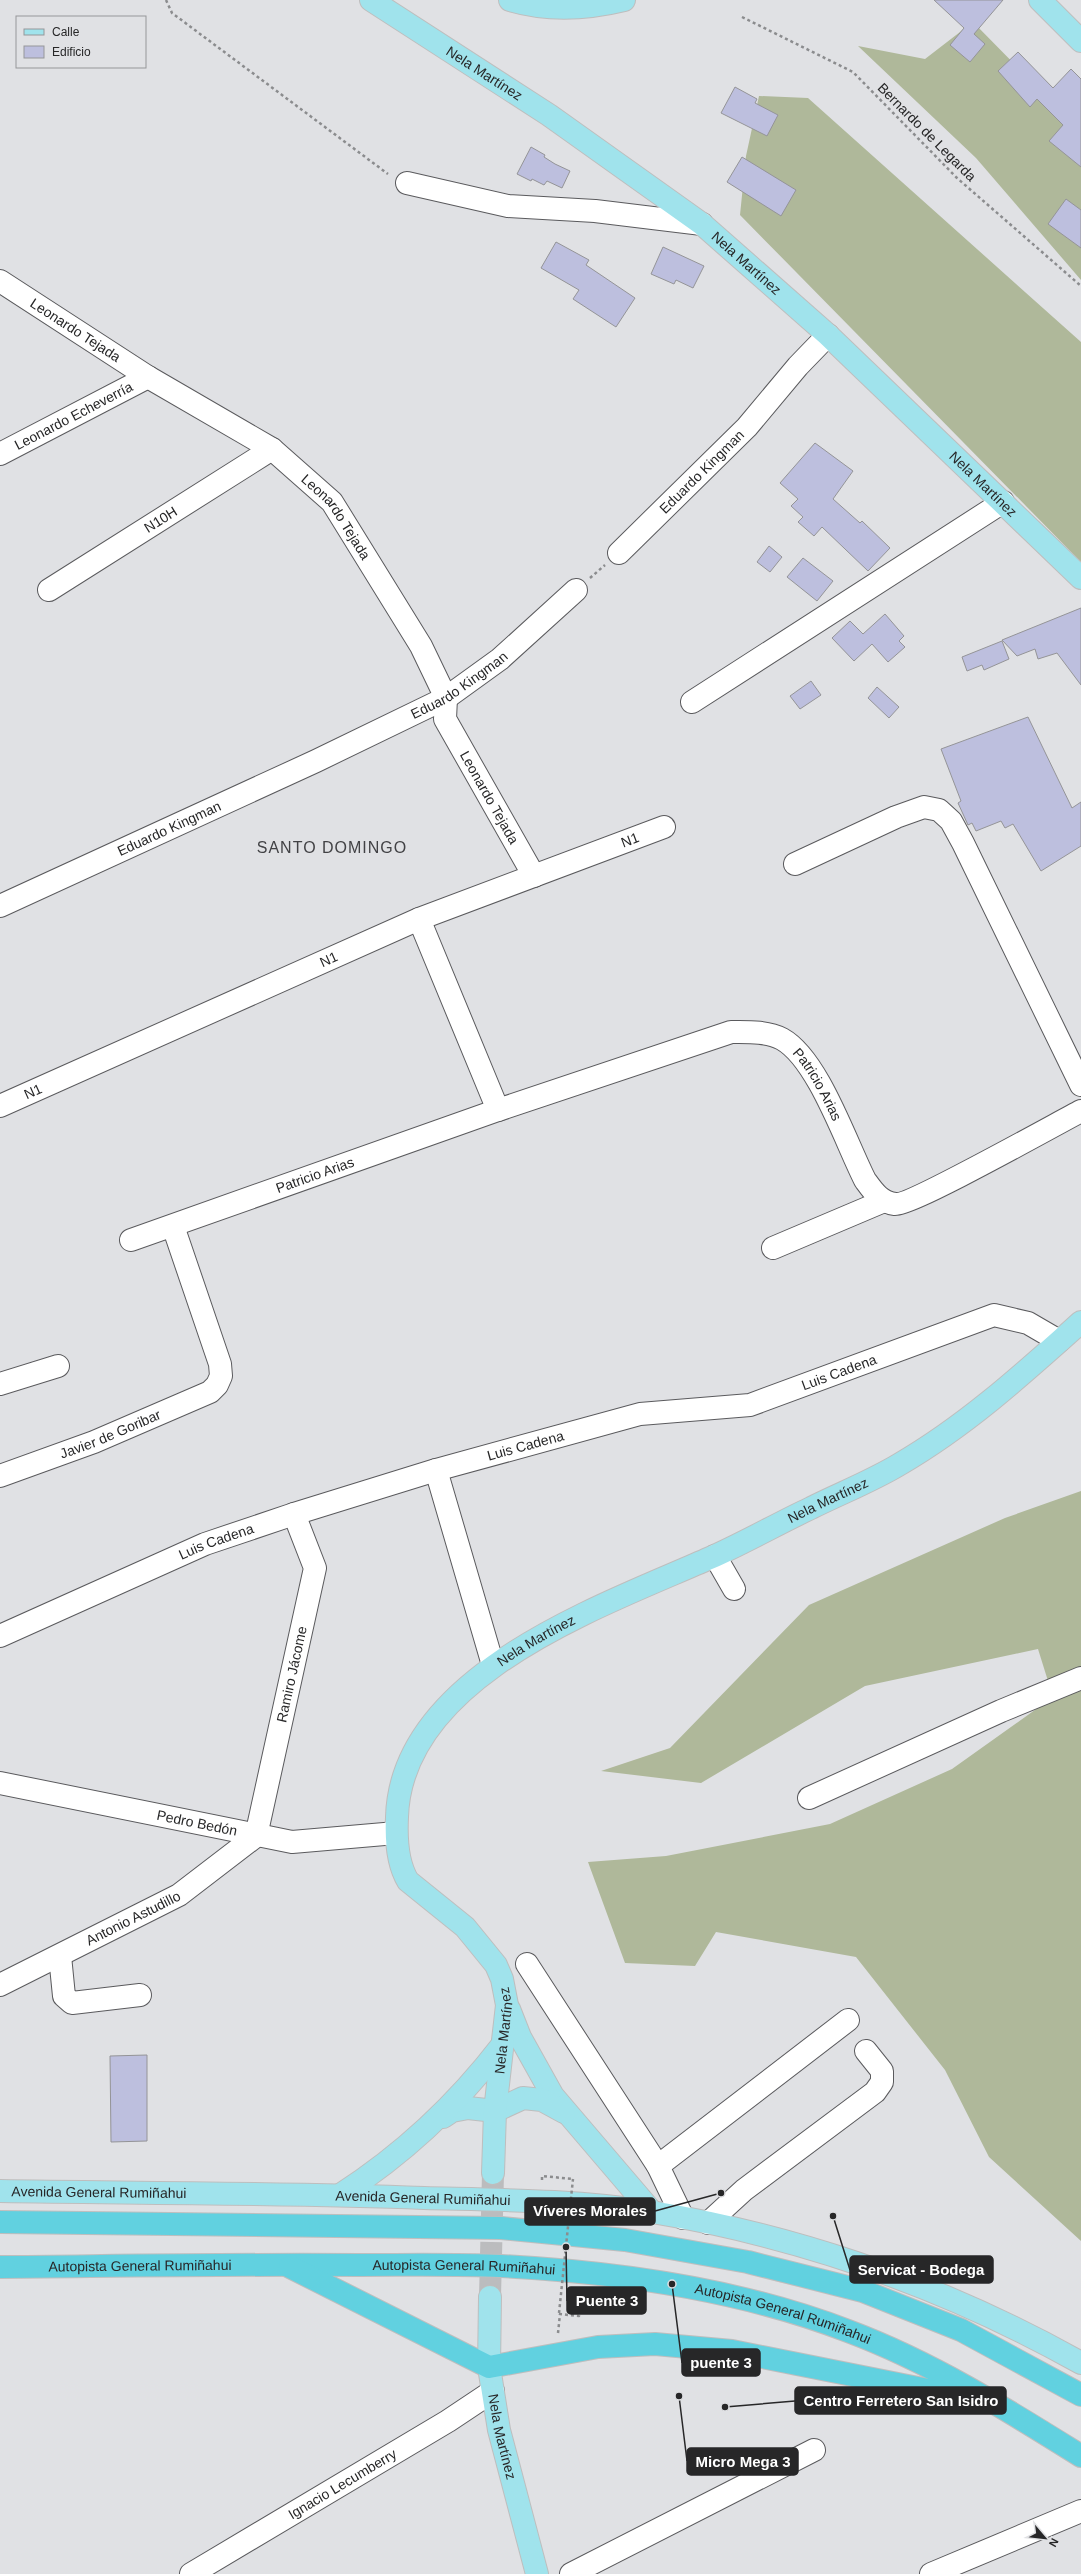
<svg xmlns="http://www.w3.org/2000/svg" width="1081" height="2574" font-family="Arial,sans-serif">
<rect width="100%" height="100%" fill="#e0e1e4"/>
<!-- forest -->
<path fill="#afb89a" d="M 973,22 L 1081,132 L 1081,280 L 976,158 L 858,46 L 925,59 Z
M 759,96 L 808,98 L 1081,342 L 1081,562 L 740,215 L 746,156 Z
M 1081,1491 L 1081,2241 L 989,2157 L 945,2070 L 856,1957 L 716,1932 L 695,1966 L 625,1963 L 588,1862 L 666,1856 L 830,1824 L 952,1769 L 1053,1697 L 1038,1649 L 865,1686 L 701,1783 L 601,1771 L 670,1748 L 809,1605 L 1005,1518 Z"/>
<!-- building -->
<path fill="#bdbfde" stroke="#949497" d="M 934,0 L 1003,0 L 974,34 L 985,44 L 970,62 L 950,45 L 964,28 Z
M 1018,52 L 1053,88 L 1071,69 L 1081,79 L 1081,167 L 1049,141 L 1063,125 L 1037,99 L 1030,107 L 998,71 Z
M 735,87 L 757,99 L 755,103 L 778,115 L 767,136 L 721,113 Z
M 531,147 L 545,155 L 544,157 L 555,164 L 570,171 L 562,188 L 547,181 L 544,185 L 532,179 L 531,181 L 517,174 Z
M 742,157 L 796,190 L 781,216 L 727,182 Z
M 1066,199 L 1081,210 L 1081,248 L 1048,224 Z
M 556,242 L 589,260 L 586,265 L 635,298 L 616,327 L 573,299 L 579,290 L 541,268 Z
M 663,247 L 704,266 L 693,288 L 676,280 L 674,284 L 651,274 Z
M 815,443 L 853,471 L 833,499 L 860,523 L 862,521 L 890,548 L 868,571 L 822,527 L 814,536 L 798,522 L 803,517 L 791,506 L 798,499 L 780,483 Z
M 769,546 L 782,557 L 770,572 L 757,562 Z
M 803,558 L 833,581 L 817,601 L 787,577 Z
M 1081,608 L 1081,685 L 1057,653 L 1038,659 L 1035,649 L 1017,656 L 1002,640 Z
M 885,614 L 904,636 L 899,641 L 905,647 L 888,662 L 872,644 L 854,661 L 832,638 L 850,621 L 863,634 Z
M 1002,641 L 1009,659 L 984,670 L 982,665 L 967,671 L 962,657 Z
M 811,681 L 821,695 L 800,709 L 790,696 Z
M 877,687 L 899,707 L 889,718 L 868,698 Z
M 1028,717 L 1072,808 L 1081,802 L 1081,846 L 1041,871 L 1013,824 L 1005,828 L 1001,821 L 976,831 L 972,823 L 968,825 L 958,803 L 961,801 L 941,749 Z
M 147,2055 L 147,2141 L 111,2142 L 110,2056 Z"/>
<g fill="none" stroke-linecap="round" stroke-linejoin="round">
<!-- major-tunnel -->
<path stroke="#bbbcbe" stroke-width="22" stroke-dasharray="22 11" stroke-linecap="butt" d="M 490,2297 L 493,2173"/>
<defs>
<g id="minor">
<path d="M 407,183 L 508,206 L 595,211 L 702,224"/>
<path id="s1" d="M 0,281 L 148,377 L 272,449 L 332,502 L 421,646 L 446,698 L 445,719 L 534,876"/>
<path id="s2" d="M 0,454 L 148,377"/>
<path id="s3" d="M 619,553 L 747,427 L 798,366 L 828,335"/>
<path id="s4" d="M 49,590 L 272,449"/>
<path d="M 692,702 L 1003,502"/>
<path d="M 795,864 L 896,817 L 924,807 L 939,810 L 951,821 L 963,843 L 1081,1085"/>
<path id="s5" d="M 0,906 L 316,761 L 446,698 L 500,659 L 576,590"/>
<path id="s6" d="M 419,919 L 498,1110 L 731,1032 C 747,1032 767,1031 782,1039 C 818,1059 846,1143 865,1180 C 873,1191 880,1202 895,1204 C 910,1206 1056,1124 1081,1111"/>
<path id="s7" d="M 0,1106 L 419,919 L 664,827"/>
<path id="s8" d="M 131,1240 L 498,1110"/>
<path d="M 773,1248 L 884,1201"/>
<path d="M 0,1384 L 58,1366"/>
<path d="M 436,1470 L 493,1665"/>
<path id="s9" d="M 0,1476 L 94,1442 L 210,1392 L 217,1385 L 221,1376 L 220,1364 L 173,1226"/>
<path d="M 715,1556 L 734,1589"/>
<path id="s10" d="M 0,1636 L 205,1544 L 294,1514 L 436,1470 L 640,1414 L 750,1405 L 994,1315 L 1028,1323 L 1059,1341"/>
<path id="s11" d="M 0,1783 L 292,1842 L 396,1833"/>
<path d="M 809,1798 L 1001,1711 L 1081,1678"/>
<path d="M 60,1956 L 64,1996 L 72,2003 L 140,1995"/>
<path d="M 527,1964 L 658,2166 L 683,2218"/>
<path id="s12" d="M 0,1985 L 179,1895 L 256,1836 L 315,1568 L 294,1514"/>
<path d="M 658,2166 L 848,2020"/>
<path d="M 708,2223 L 744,2190 L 875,2092 L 882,2082 L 882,2071 L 866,2051"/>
<path id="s13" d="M 191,2574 L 448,2421 L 493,2391"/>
<path d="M 571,2574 L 814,2450"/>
<path d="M 931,2574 L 1081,2511"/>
</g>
<g id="major">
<path id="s14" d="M 371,0 L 549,115 L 702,224 L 828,335 L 1081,578"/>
<path d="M 510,0 C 547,11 587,9 624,0"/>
<path d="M 1040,0 L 1081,41"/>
<path d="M 509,2009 L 520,2037 L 553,2096 L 652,2212"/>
<path d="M 443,2117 L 452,2111 L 468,2108 L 495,2111 L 523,2098 L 542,2100 L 564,2112"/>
<path id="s15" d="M 493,2173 L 495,2111 L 507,2005 L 502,1979 L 496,1965 L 465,1927 L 408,1881 C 397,1863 396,1837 397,1817 C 401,1675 602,1606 710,1558 C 744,1543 777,1524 811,1508 C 841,1493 872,1481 900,1464 C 967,1425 1024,1373 1081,1322"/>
<path id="s16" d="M 0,2191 C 141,2193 283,2193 424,2198 C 500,2200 576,2200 652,2212 C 803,2237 947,2288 1081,2363"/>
<path d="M 340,2195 C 404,2154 457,2104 503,2044"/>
<path id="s17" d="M 490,2297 L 489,2367 L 499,2430 L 537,2574"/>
</g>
<g id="highway">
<path d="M 0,2222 L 501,2228 L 625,2240 L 748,2262 L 863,2291 L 961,2330 L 1081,2395"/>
<path id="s18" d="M 0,2267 C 120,2266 240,2264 360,2265 C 407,2265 454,2264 501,2266 C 618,2272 739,2289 848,2331 C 931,2362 1006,2409 1081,2456"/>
<path d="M 290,2267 L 489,2367 L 598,2347 L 655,2344 L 732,2351 L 973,2399"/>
</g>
</defs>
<!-- minor casing -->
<use href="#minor" stroke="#5a5a5d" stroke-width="24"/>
<!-- major casing -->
<use href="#major" stroke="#bebebe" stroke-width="24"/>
<!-- highway casing -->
<use href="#highway" stroke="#bebebe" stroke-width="24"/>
<!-- path -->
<path stroke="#8b8c8e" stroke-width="2.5" stroke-dasharray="3 3" stroke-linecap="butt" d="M 166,0 L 172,13 L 388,174
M 742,17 L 853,72 L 957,178 L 1081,286
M 590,578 L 605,565
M 542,2180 L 542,2176 L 573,2179
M 559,2314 L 579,2316 L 582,2293
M 558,2333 L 560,2314"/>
<!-- minor -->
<use href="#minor" stroke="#fff" stroke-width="22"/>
<!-- major -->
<use href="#major" stroke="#a0e3ec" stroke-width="22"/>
<!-- highway -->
<use href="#highway" stroke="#61d1e0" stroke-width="22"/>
<!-- path-bridge -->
<path stroke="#8b8c8e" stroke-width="2.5" stroke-dasharray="3 3" stroke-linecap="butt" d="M 559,2313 L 573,2179"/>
</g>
<g text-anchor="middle" stroke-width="4" stroke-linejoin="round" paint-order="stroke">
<!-- street labels -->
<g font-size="14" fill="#272728" stroke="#e0e1e4">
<text dy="5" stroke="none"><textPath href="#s14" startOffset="135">Nela Martínez</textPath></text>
<text transform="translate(927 132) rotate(45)" y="5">Bernardo de Legarda</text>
<text dy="5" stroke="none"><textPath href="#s14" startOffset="459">Nela Martínez</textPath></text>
<text dy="5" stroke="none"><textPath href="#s1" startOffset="90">Leonardo Tejada</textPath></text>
<text dy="5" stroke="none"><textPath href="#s2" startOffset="83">Leonardo Echeverría</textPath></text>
<text dy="5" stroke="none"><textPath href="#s3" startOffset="116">Eduardo Kingman</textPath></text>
<text dy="5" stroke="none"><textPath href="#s14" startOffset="783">Nela Martínez</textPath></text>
<text dy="5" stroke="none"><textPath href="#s1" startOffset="414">Leonardo Tejada</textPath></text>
<text dy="5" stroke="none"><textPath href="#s4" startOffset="132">N10H</textPath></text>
<text dy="5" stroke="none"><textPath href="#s5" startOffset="510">Eduardo Kingman</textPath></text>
<text dy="5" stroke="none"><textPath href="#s1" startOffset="738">Leonardo Tejada</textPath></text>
<text dy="5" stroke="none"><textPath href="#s5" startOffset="186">Eduardo Kingman</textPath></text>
<text dy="5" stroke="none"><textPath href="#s7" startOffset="684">N1</textPath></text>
<text dy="5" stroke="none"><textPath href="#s7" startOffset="360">N1</textPath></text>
<text dy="5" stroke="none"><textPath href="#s6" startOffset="563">Patricio Arias</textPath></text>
<text dy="5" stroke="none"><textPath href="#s7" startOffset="36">N1</textPath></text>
<text dy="5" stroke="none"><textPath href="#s8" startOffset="195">Patricio Arias</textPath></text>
<text dy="5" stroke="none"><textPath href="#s10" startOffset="884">Luis Cadena</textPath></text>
<text dy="5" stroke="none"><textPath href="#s9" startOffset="118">Javier de Goribar</textPath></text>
<text dy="5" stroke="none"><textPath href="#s10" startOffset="560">Luis Cadena</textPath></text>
<text dy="5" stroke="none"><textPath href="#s15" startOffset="958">Nela Martínez</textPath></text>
<text dy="5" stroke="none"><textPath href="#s10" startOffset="236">Luis Cadena</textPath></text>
<text dy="5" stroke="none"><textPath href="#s15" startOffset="634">Nela Martínez</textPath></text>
<text dy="5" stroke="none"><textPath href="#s12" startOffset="463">Ramiro Jácome</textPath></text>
<text dy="5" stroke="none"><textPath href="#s11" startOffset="201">Pedro Bedón</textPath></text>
<text dy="5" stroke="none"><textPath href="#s12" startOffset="149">Antonio Astudillo</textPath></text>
<text dy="5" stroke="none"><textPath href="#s15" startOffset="143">Nela Martínez</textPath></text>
<text dy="5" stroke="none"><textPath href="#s16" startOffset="99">Avenida General Rumiñahui</textPath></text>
<text dy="5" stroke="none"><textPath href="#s16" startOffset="423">Avenida General Rumiñahui</textPath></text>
<text dy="5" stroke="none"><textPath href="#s18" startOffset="140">Autopista General Rumiñahui</textPath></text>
<text dy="5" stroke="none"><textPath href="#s18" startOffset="464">Autopista General Rumiñahui</textPath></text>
<text dy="5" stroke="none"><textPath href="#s18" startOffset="788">Autopista General Rumiñahui</textPath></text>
<text dy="5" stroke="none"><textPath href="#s17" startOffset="141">Nela Martínez</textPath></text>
<text dy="5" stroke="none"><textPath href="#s13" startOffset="176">Ignacio Lecumberry</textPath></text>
</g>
<!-- quarter labels -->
<g font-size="16" letter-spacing="1" fill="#424245" stroke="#e0e1e4">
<text x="332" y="853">SANTO DOMINGO</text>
</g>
</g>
<!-- callouts -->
<path fill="none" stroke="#272728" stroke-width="1.5" d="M721 2193L655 2211M833 2216L850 2270M566 2247L567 2301M672 2284L682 2363M725 2407L795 2401M679 2396L687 2461"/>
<g fill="#272728" stroke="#e0e1e4" stroke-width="1.5">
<circle cx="721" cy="2193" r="4"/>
<circle cx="833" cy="2216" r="4"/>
<circle cx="566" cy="2247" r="4"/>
<circle cx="672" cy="2284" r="4"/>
<circle cx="725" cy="2407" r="4"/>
<circle cx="679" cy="2396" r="4"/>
</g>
<g fill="#272728" stroke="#272728" stroke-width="1.5">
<rect x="525" y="2198" width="130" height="27" rx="4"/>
<rect x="850" y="2256" width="143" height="27" rx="4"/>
<rect x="567" y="2287" width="79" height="27" rx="4"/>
<rect x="682" y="2349" width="78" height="27" rx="4"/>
<rect x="795" y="2387" width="211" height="27" rx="4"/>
<rect x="687" y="2448" width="111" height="27" rx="4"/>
</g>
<g font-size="15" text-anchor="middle" font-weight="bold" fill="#fff">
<text x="590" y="2216">Víveres Morales</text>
<text x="921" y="2275">Servicat - Bodega</text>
<text x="607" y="2306">Puente 3</text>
<text x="721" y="2368">puente 3</text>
<text x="901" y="2406">Centro Ferretero San Isidro</text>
<text x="743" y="2467">Micro Mega 3</text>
</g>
<!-- legend -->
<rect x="16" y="16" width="130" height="52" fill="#e0e1e4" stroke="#969799"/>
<rect x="24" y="29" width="20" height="6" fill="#a0e3ec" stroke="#969799"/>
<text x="52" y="36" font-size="12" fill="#272728">Calle</text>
<rect x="24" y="46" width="20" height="12" fill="#bdbfde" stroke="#969799"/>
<text x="52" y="56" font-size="12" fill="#272728">Edificio</text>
<!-- north arrow -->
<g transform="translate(1045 2538) rotate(118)" stroke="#e0e1e4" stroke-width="3" paint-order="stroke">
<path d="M0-3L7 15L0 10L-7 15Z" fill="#272728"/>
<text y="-6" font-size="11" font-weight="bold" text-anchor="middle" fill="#272728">N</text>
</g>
</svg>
